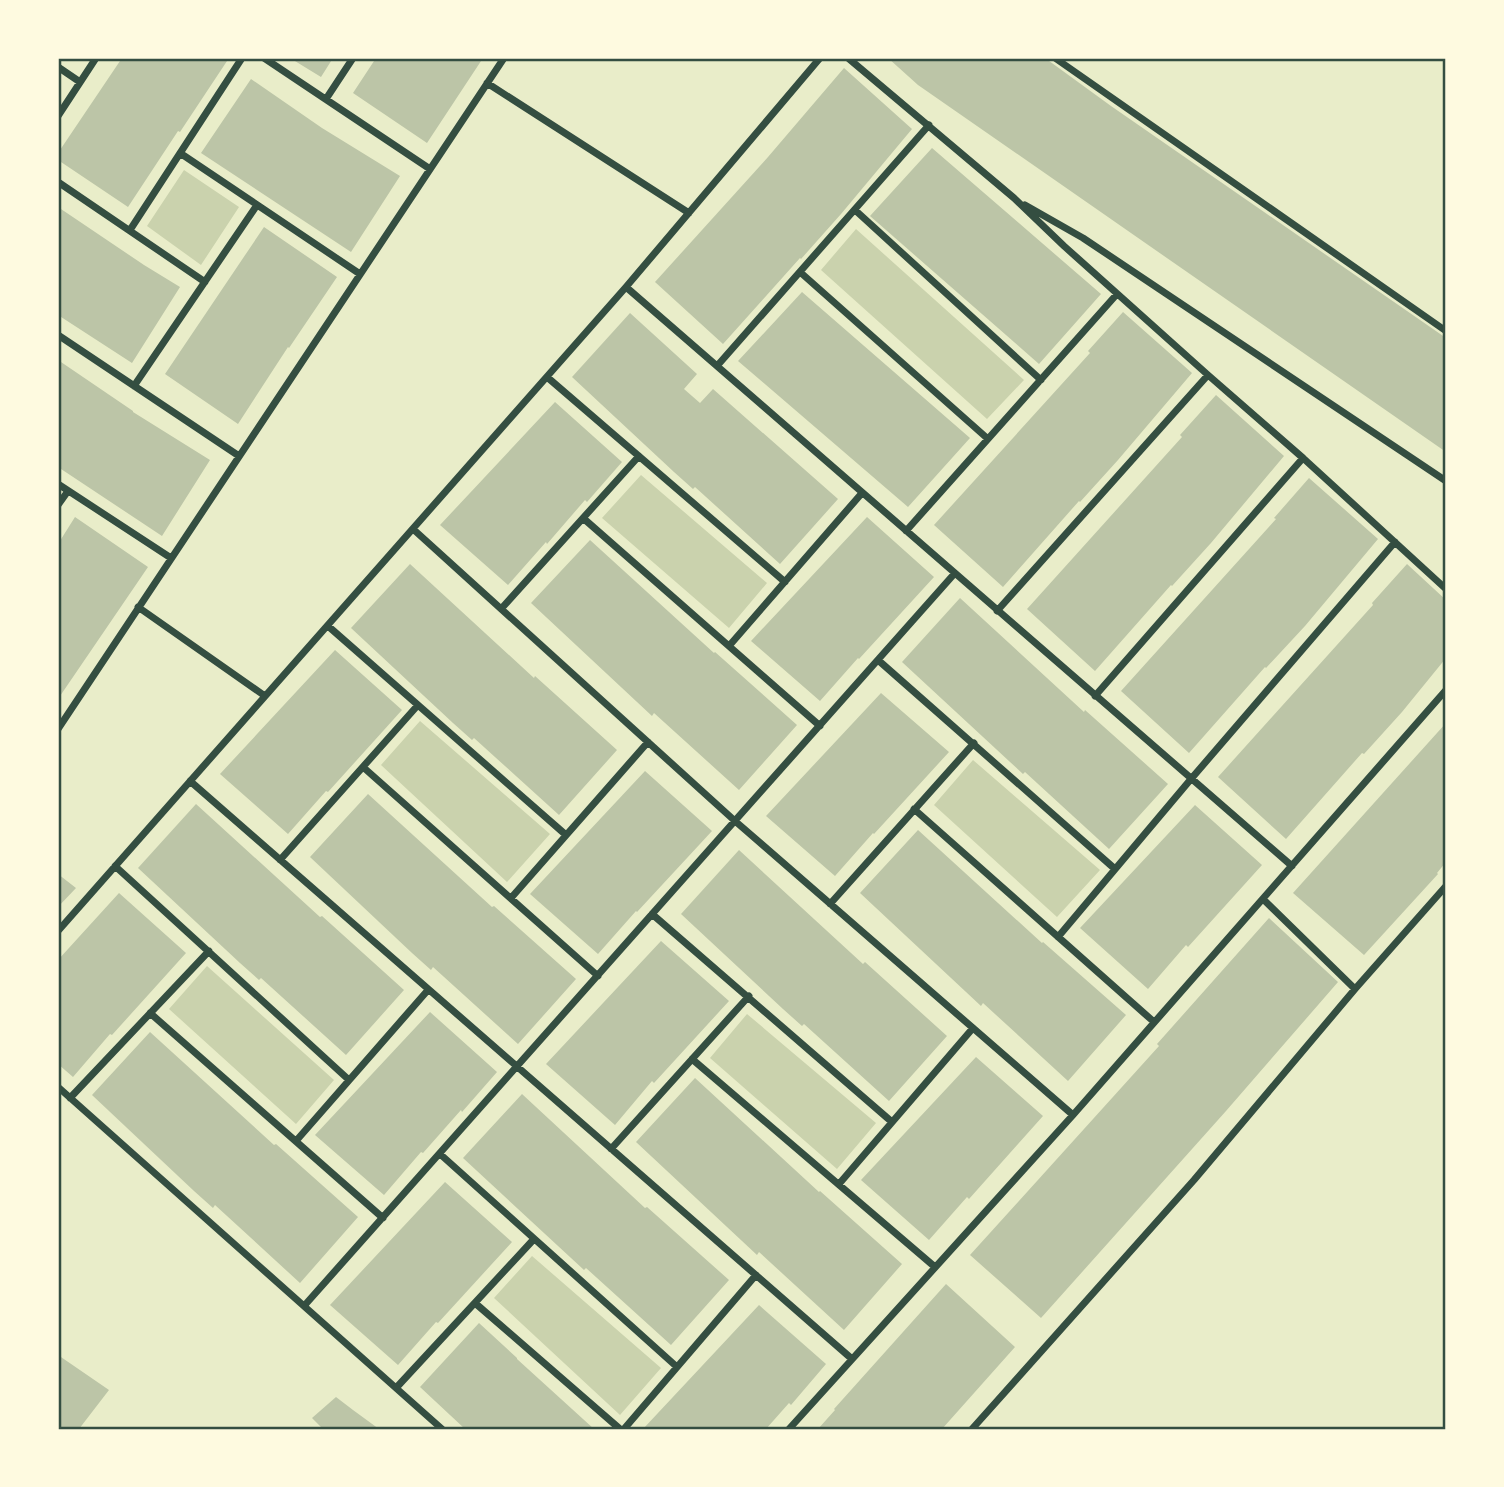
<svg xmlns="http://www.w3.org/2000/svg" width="1504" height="1487" font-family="'Varela Round',sans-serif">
<rect width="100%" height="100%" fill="#e9edc9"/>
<!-- green -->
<path fill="#cad2ad" d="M 184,170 L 239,207 L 201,265 L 147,226 Z
M 856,229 L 1024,380 L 987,419 L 821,270 Z
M 641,475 L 767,583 L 729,628 L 602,518 Z
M 420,721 L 550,834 L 507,882 L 381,765 Z
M 973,760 L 1100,870 L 1057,917 L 934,805 Z
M 207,966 L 334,1080 L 296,1124 L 169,1009 Z
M 747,1014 L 876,1123 L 837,1169 L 710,1058 Z
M 532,1256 L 661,1368 L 620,1415 L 494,1298 Z"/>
<!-- building -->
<path fill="#bcc5a7" d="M 122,58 L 229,58 L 180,132 L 178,131 L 128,207 L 58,160 L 58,153 Z
M 290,58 L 333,58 L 321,77 Z
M 376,58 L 483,58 L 427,143 L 353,93 Z
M 888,58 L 1045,58 L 1111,106 L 1446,338 L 1446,452 L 918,85 Z
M 844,68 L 912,129 L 841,214 L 801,259 L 800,258 L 723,344 L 655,282 L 768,157 Z
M 251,79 L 322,128 L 400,176 L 351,252 L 201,153 Z
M 932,148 L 1101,294 L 1039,364 L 870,216 Z
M 58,207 L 144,265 L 180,287 L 132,363 L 58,315 Z
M 264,227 L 337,277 L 289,348 L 288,347 L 238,424 L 165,374 Z
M 802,292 L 970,438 L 908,507 L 738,361 Z
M 1123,312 L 1192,373 L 1118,460 L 1080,502 L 1079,501 L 1003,587 L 934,525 L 1090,353 L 1088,351 Z
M 630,313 L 697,374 L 684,389 L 700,403 L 713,389 L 838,499 L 780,564 L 695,487 L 693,489 L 674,472 L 572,377 Z
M 58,360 L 133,411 L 133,412 L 210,460 L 162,536 L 58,467 Z
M 1216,395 L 1284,456 L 1211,543 L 1172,586 L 1171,585 L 1095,671 L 1027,609 L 1182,437 L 1180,435 Z
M 555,402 L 622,462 L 587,502 L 585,500 L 547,544 L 546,542 L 508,585 L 440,525 Z
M 1309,478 L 1378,539 L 1305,626 L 1266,668 L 1265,667 L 1189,753 L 1121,691 L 1276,519 L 1274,518 Z
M 75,517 L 148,567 L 58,699 L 58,544 Z
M 867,517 L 934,577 L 859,659 L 858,658 L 820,701 L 751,641 Z
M 590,540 L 714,653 L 715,652 L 797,725 L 739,790 L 654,713 L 652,716 L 531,603 Z
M 410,564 L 534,678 L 535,676 L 617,750 L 559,815 L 474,738 L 472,740 L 453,723 L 351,628 Z
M 1407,564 L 1446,600 L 1446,658 L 1402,712 L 1364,754 L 1362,753 L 1286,839 L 1218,777 L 1373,605 L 1372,603 Z
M 960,598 L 1084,712 L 1085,710 L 1168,784 L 1109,849 L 1025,772 L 1023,774 L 902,662 Z
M 335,650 L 402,710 L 328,792 L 326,791 L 288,834 L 220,774 Z
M 881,693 L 949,752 L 874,834 L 873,833 L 835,876 L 766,816 Z
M 1446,723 L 1446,862 L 1437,873 L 1438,874 L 1364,955 L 1293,893 Z
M 645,771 L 712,831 L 637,912 L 636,911 L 598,954 L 530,894 Z
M 368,794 L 492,907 L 494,906 L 576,979 L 518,1044 L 433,967 L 431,970 L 412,953 L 310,857 Z
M 196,804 L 320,917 L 322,916 L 404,990 L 346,1055 L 261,978 L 259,980 L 240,963 L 138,868 Z
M 1195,805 L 1262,865 L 1188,947 L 1186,945 L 1148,989 L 1080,928 Z
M 918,830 L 1042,943 L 1043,942 L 1126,1015 L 1068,1081 L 983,1003 L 981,1006 L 860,893 Z
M 739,850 L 863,964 L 865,962 L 947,1036 L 889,1101 L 804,1024 L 802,1026 L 783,1009 L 681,914 Z
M 58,874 L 76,888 L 58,907 Z
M 119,893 L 186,953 L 112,1035 L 110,1034 L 73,1077 L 58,1064 L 58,960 Z
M 1269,918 L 1338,982 L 1226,1111 L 1041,1318 L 970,1255 L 1159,1046 L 1157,1044 Z
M 661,941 L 729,1001 L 654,1083 L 652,1081 L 615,1125 L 546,1064 Z
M 430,1012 L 497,1072 L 462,1112 L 461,1110 L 423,1153 L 421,1152 L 384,1195 L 315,1135 Z
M 150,1032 L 274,1145 L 276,1144 L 358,1217 L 300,1283 L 215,1205 L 213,1208 L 194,1191 L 92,1095 Z
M 976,1057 L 1043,1116 L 969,1199 L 967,1197 L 929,1240 L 861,1180 Z
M 695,1078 L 819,1192 L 820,1191 L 902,1264 L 844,1330 L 759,1252 L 757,1255 L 636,1142 Z
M 522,1094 L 645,1208 L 647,1207 L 729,1280 L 671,1345 L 586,1268 L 584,1270 L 463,1158 Z
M 445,1182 L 512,1242 L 438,1323 L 436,1322 L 398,1365 L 330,1305 Z
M 946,1284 L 1015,1347 L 942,1429 L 818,1429 L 835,1410 L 834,1409 Z
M 759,1305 L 826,1364 L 791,1405 L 789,1403 L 766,1429 L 643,1429 Z
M 479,1323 L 517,1358 L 517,1359 L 594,1429 L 465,1429 L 420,1387 Z
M 58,1355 L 109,1390 L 79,1429 L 58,1429 Z
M 336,1397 L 353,1410 L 379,1429 L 323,1429 L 312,1418 Z"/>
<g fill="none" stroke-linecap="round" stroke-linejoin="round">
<!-- minor -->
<path stroke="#344e41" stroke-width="7" d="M 264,58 L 430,169
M 848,58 L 1014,198 L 1064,246 L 1208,375 L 1303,458 L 1446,589
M 1055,58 L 1446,331
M 58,67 L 80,82
M 487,83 L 689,213
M 326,99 L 353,58
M 58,116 L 96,58
M 180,153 L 360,274
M 58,182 L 205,282
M 1025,205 L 1083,238 L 1446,481
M 855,210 L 1041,380
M 130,230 L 242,58
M 800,272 L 988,439
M 626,287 L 1292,866
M 58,335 L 239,456
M 717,366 L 929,125
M 547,377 L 785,582
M 134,386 L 257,205
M 58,484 L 171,558
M 58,505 L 68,491
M 583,518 L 820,726
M 413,529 L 735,821 L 1073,1115
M 906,531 L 1117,294
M 138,607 L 265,696
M 501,609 L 639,456
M 997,611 L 1208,375
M 328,626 L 566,835
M 729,646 L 862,493
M 878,660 L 1115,869
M 1095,696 L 1303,458
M 58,729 L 504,58
M 363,767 L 598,976
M 190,781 L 852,1359
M 914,809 L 1154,1022
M 280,860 L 418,705
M 115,866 L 349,1080
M 511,898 L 648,742
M 1263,899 L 1355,989
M 830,904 L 974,743
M 652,914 L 892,1122
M 58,931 L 626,287 L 820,58
M 1058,937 L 1191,779 L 1395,542
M 150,1013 L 383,1218
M 692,1059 L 935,1267
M 58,1087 L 442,1429
M 70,1098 L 209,951
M 296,1141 L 428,990
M 611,1149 L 749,996
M 440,1154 L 677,1367
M 839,1184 L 973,1028
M 475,1303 L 620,1429
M 304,1306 L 955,573
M 396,1388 L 534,1239
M 624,1429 L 756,1275
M 789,1429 L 1073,1115 L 1446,690
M 972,1429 L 1194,1180 L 1355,989 L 1446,886"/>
</g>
<!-- border -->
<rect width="1504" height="1487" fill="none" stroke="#fefae0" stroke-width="119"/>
<rect x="60" y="60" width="1384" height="1368" fill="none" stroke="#344e41" stroke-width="2.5"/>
</svg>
